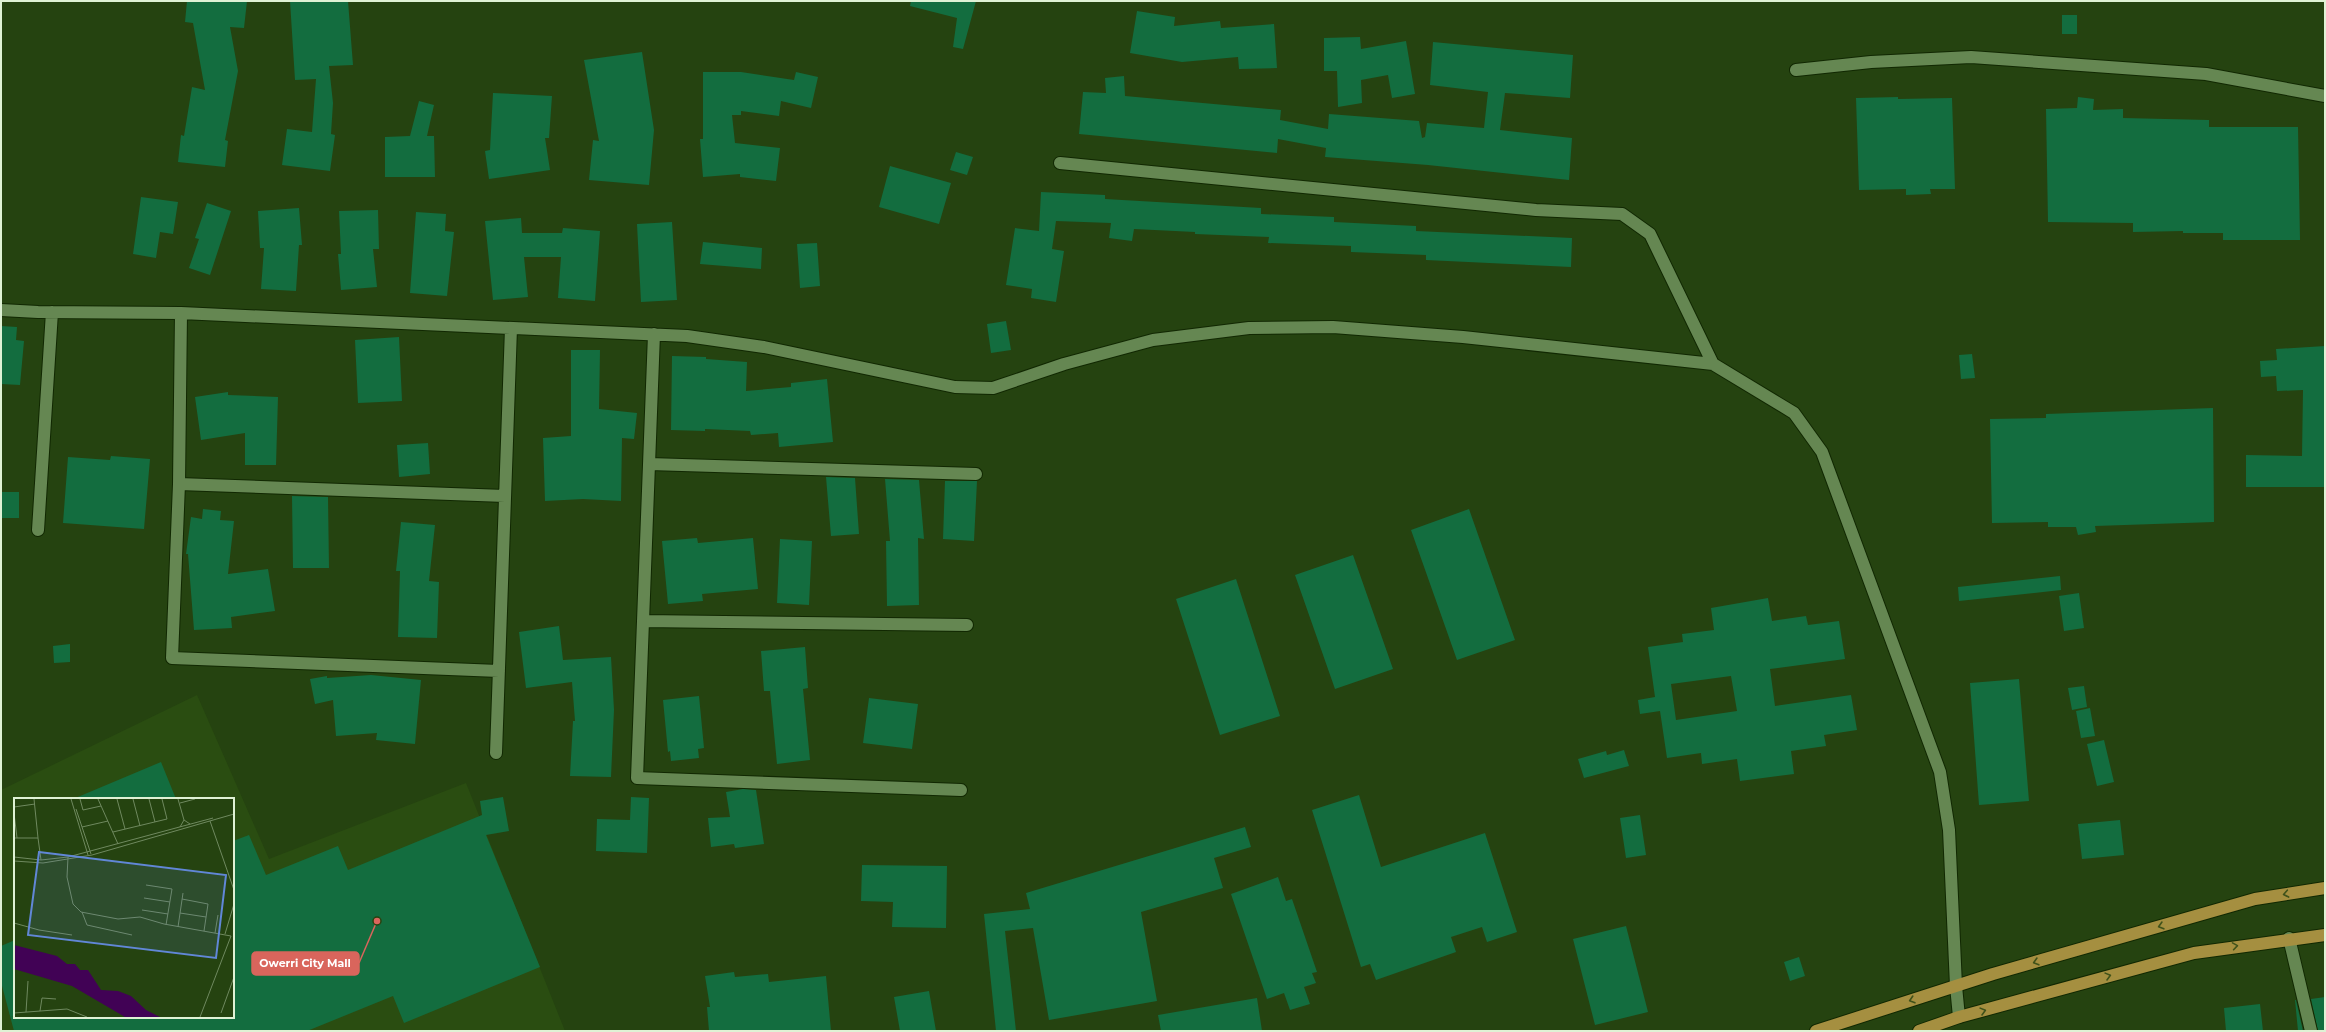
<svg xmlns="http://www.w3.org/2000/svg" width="2326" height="1032" font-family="Montserrat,sans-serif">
<rect width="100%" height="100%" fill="#254310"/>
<!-- built -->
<path fill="#2a4d11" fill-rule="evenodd" d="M 197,695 L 269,859 L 466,783 L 565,1031 L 1,1031 L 1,790 ZM 15,799 L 233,799 L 233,1017 L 15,1017 Z"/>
<!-- building -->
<path fill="#136d3f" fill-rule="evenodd" d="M 187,1 L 247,1 L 244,28 L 230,27 L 238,71 L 225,140 L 228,141 L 225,167 L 178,162 L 181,135 L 184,136 L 192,87 L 205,90 L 193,23 L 185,22 Z
M 290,1 L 348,1 L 353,65 L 329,66 L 333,103 L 331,134 L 335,135 L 330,171 L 282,165 L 287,129 L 312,132 L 316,79 L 295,80 Z
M 911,1 L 976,1 L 963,49 L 953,47 L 957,18 L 910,6 Z
M 1137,11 L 1175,17 L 1174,26 L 1220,21 L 1221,28 L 1274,24 L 1277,68 L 1239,69 L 1238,57 L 1182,62 L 1130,53 Z
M 2062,15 L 2077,15 L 2077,34 L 2062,34 Z
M 1360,37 L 1361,49 L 1406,41 L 1415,94 L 1392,98 L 1388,75 L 1361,80 L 1362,103 L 1338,107 L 1337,71 L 1324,71 L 1324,38 Z
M 1433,42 L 1573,55 L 1570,98 L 1505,93 L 1500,130 L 1572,138 L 1569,180 L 1428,165 L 1325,157 L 1326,148 L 1278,139 L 1277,153 L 1079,134 L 1083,92 L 1106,93 L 1105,78 L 1124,76 L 1125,96 L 1281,110 L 1280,120 L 1328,129 L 1329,114 L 1419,121 L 1422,138 L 1425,137 L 1427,123 L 1484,128 L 1488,92 L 1430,85 Z
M 642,52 L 654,130 L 649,185 L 589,180 L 593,140 L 599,141 L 584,60 Z
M 703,72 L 741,72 L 794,80 L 796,72 L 818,77 L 811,108 L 781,101 L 779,116 L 741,111 L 741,115 L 732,115 L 735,143 L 780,148 L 776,181 L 740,177 L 740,174 L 703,177 L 700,139 L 703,139 Z
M 493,93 L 552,96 L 549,138 L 545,138 L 550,170 L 489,179 L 485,151 L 490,150 Z
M 1898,97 L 1898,99 L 1952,98 L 1955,189 L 1930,189 L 1931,194 L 1906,195 L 1906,189 L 1859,190 L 1856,98 Z
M 2078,97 L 2094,99 L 2093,110 L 2123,109 L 2123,118 L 2209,120 L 2209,127 L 2298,127 L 2300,240 L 2223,240 L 2223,233 L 2183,233 L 2183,231 L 2133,232 L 2133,223 L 2048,222 L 2046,109 L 2077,108 Z
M 419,101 L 434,105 L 427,136 L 434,136 L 435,177 L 385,177 L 385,137 L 410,136 Z
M 956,152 L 973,157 L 967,175 L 950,170 Z
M 890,166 L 951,183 L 939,224 L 879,207 Z
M 1041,192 L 1105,195 L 1105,199 L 1261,208 L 1261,214 L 1334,217 L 1334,222 L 1416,226 L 1416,231 L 1572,238 L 1571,267 L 1426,260 L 1426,255 L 1351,252 L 1351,246 L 1268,243 L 1269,237 L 1195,234 L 1195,232 L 1134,229 L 1132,241 L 1109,238 L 1111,223 L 1056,221 L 1052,249 L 1064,251 L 1056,302 L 1031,298 L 1032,289 L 1006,285 L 1015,228 L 1039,231 Z
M 141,197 L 178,202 L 173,234 L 160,232 L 156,258 L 133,254 Z
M 207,203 L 231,211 L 210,275 L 189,268 L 199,239 L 195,238 Z
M 299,208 L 302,245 L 299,245 L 296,291 L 261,289 L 264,248 L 260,248 L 258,211 Z
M 378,210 L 379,249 L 373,249 L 377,287 L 341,290 L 338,254 L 341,254 L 339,211 Z
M 416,212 L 446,214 L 445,231 L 454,232 L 447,296 L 410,293 Z
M 521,218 L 522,233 L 562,233 L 563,228 L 600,231 L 595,301 L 558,298 L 561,257 L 524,257 L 528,297 L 493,300 L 485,221 Z
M 672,222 L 677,300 L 641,302 L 637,224 Z
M 703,242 L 762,248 L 761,269 L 700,264 Z
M 817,243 L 820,286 L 800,288 L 797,244 Z
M 1006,321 L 1011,350 L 991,353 L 987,324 Z
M 1,326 L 17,327 L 16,340 L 24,341 L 20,385 L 1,384 Z
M 399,337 L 402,401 L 358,403 L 355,340 Z
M 2325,346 L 2325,487 L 2246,487 L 2246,455 L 2302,456 L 2303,390 L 2277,391 L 2276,376 L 2261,377 L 2260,361 L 2277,360 L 2276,349 Z
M 571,350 L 600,350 L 599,409 L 637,413 L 634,439 L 622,438 L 621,501 L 583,499 L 545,501 L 543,438 L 571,436 Z
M 1972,354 L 1975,378 L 1961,379 L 1959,355 Z
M 672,356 L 706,357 L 706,359 L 747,362 L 746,391 L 791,387 L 791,383 L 827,379 L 833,442 L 779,447 L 778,433 L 751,435 L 750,431 L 705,429 L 705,431 L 671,430 Z
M 228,392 L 228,395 L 278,397 L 276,465 L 245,465 L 245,433 L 201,440 L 195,397 Z
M 2213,408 L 2214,522 L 2095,526 L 2096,532 L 2078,535 L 2076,527 L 2048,527 L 2048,522 L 1992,523 L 1990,419 L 2046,418 L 2046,414 Z
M 428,443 L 430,474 L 399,477 L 397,445 Z
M 111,456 L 150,459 L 144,529 L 63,523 L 68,457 L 110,460 Z
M 826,477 L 855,478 L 859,534 L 831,536 Z
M 885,479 L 919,480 L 924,539 L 918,538 L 919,605 L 887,606 L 886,541 L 890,541 Z
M 945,481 L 977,481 L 974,541 L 943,539 Z
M 1,492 L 19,492 L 19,518 L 1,518 Z
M 292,496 L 328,497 L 329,568 L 293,568 Z
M 203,509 L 221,511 L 220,520 L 234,521 L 228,574 L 268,569 L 275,611 L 231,617 L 232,628 L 194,630 L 188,554 L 186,554 L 191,517 L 202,519 Z
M 1469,509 L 1515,640 L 1457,660 L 1411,530 Z
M 401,522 L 435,525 L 429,581 L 439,582 L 437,638 L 398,637 L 400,571 L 396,571 Z
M 697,538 L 698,543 L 753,538 L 758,589 L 702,594 L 703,601 L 668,604 L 662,541 Z
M 780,539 L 812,541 L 809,605 L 777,603 Z
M 1353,555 L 1393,669 L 1335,689 L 1295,575 Z
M 2060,576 L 2061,590 L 1959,601 L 1958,587 Z
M 1236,579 L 1280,716 L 1220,735 L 1176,599 Z
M 2079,593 L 2084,628 L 2064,631 L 2059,596 Z
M 1768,598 L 1772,621 L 1806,616 L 1808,625 L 1839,621 L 1845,659 L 1770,669 L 1775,706 L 1851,695 L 1857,730 L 1824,735 L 1826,746 L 1791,751 L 1794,774 L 1740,781 L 1737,759 L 1702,764 L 1701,753 L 1667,758 L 1660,711 L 1640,714 L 1638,700 L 1655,697 L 1648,647 L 1683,642 L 1682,634 L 1714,630 L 1711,608 ZM 1731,676 L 1737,711 L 1676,720 L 1671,684 Z
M 559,626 L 563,660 L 611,657 L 614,710 L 611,777 L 570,776 L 573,721 L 575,721 L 572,682 L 526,688 L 519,632 Z
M 70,644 L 70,662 L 54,663 L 53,646 Z
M 805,647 L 808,688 L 803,689 L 810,760 L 777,764 L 770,691 L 764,691 L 761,651 Z
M 371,675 L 421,680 L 415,744 L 376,740 L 377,733 L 336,736 L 333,700 L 315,704 L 310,679 L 327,676 L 327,678 Z
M 2019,679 L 2029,801 L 1979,805 L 1970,683 Z
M 2084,686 L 2087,707 L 2072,710 L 2068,688 Z
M 699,696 L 704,748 L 698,749 L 699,758 L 671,761 L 670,751 L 668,752 L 663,700 Z
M 869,698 L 918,704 L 912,749 L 863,743 Z
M 2090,708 L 2095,736 L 2081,738 L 2076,711 Z
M 2104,740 L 2114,782 L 2097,786 L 2087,744 Z
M 1624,750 L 1629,766 L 1584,778 L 1578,759 L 1606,751 L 1607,755 Z
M 161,762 L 176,799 L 73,799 Z
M 743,789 L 756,790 L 764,844 L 735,848 L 734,844 L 711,847 L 708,818 L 730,817 L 726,792 Z
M 1359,795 L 1381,867 L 1485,833 L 1517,932 L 1487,942 L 1482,927 L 1451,937 L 1456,952 L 1376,980 L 1370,964 L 1361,967 L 1312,810 Z
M 503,797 L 509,831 L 486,835 L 540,967 L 404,1023 L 393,996 L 307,1031 L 14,1031 L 1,982 L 1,946 L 15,940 L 15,1016 L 11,1017 L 233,1017 L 233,841 L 249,835 L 266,875 L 338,846 L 348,870 L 482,815 L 480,801 Z
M 631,797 L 649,798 L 647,853 L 596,851 L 597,819 L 630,820 Z
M 1640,815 L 1646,855 L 1626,858 L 1620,818 Z
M 2120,820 L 2124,855 L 2082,859 L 2078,824 Z
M 1245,827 L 1251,847 L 1214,858 L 1223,888 L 1141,912 L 1157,1001 L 1049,1020 L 1033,928 L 1005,931 L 1016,1031 L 996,1031 L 984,914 L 1030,909 L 1026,893 Z
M 862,865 L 947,866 L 946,928 L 892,927 L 893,902 L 861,901 Z
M 1278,877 L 1286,901 L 1292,899 L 1317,972 L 1312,973 L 1316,983 L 1304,987 L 1310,1004 L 1290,1010 L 1284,993 L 1267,999 L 1231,894 Z
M 1626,926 L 1648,1012 L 1595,1025 L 1573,939 Z
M 1799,957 L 1805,976 L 1790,981 L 1784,962 Z
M 734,972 L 735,977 L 768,974 L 769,982 L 826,976 L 831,1031 L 709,1031 L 707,1007 L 710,1007 L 705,976 Z
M 929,991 L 936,1031 L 900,1031 L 894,997 Z
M 2325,997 L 2325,1031 L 2318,1031 L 2311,999 Z
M 1257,998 L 1262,1031 L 1161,1031 L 1158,1015 Z
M 2295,1000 L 2296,1000 L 2303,1031 L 2298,1031 Z
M 2260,1004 L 2263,1031 L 2226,1031 L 2224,1008 Z"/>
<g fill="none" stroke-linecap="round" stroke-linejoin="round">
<defs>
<path id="minor" d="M 1796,70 L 1871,62 L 1971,57 L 2206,74 L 2325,96
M 1060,163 L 1536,210 L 1622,214 L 1650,234 L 1713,364
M 1,310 L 38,312 L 181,313 L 687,336 L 764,347 L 955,387 L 993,388 L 1064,364 L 1153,340 L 1249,328 L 1333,327 L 1463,337 L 1713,364 L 1794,413 L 1822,452 L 1940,772 L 1949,830 L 1956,986 L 1959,1017
M 181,313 L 179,484 L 172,658 L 499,671
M 654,334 L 637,778 L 961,790
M 649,464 L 976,474
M 179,484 L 505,496
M 38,530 L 52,312
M 643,621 L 967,625
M 496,753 L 511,328
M 2289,938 L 2311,1031"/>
<path id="major" d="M 1816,1031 L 1993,974 L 2255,899 L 2325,888
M 1919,1031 L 1959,1017 L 2194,953 L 2325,935"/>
</defs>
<!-- minor casing -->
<use href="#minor" stroke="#112802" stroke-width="14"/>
<!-- major casing -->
<use href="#major" stroke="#112802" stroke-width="14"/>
<!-- minor -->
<use href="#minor" stroke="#658752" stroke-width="12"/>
<!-- major -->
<use href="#major" stroke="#a58f40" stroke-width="12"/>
</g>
<!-- one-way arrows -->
<defs><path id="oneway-chevron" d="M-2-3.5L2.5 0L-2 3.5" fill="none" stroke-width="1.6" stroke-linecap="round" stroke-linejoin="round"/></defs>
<g stroke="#3f521a">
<use href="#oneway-chevron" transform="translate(2286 894) rotate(169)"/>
<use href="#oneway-chevron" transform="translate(2161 926) rotate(164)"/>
<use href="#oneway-chevron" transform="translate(2235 946) rotate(-9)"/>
<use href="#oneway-chevron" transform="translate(2036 962) rotate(164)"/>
<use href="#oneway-chevron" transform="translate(2108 976) rotate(-15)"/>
<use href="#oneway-chevron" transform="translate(1912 1000) rotate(162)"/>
<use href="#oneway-chevron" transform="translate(1983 1011) rotate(-15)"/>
</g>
<!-- overview -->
<g transform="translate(14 798)">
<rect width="220" height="220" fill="#254310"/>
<path d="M 0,147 L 43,158 L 53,166 L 61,166 L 66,172 L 74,172 L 87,192 L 104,193 L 117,198 L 132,212 L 146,219 L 111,219 L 58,188 L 0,171 Z" fill="#410255"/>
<path fill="none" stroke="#6f895f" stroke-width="1" d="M 57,1 L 74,57M 66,1 L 69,12 L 87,8M 84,1 L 104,46M 103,1 L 111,31M 119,1 L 126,28M 135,1 L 141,24M 164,1 L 170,22M 166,5 L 181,1M 0,9 L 21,6M 62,11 L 77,56M 0,15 L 3,40M 196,23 L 220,92M 68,29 L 94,23M 166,29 L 170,22 L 176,26M 99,34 L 153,21 L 148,1M 0,40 L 24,40 L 20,1M 24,40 L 27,62M 0,59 L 27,62 L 54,59 L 199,20M 54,59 L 53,79 L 59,106 L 67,114 L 104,121 L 126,119 L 150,126 L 217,138 L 186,219M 0,63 L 29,65 L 78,57 L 220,16M 132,87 L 158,91 L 152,127M 130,100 L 156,104M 168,101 L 194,106 L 190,133M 128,112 L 154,116M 68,114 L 73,127 L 118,137M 166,115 L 192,119M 0,125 L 25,132 L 58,137M 164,129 L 169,95M 201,135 L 204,117M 211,136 L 220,106M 26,213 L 28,200 L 42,201M 12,214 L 14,183M 0,215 L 53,211 L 73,219M 207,215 L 220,179"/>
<path fill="#6187d7" fill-opacity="0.15" stroke="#6187d7" stroke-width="2" d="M 25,54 L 212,77 L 202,160 L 14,137 Z"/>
<rect width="220" height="220" fill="none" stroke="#dff2d5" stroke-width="2"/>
</g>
<!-- callouts -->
<path fill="none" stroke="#d9655c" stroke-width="1.5" d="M377 921L359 963"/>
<circle fill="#d9655c" stroke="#254310" stroke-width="1.5" cx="377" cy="921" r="4"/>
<rect fill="#d9655c" stroke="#d9655c" stroke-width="1.5" x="252" y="952" width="107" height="23" rx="4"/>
<g font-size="11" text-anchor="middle" font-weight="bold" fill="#fff">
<text x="305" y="967">Owerri City Mall</text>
</g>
<!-- border -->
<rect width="2326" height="1032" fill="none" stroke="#dff2d5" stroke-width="4"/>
</svg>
